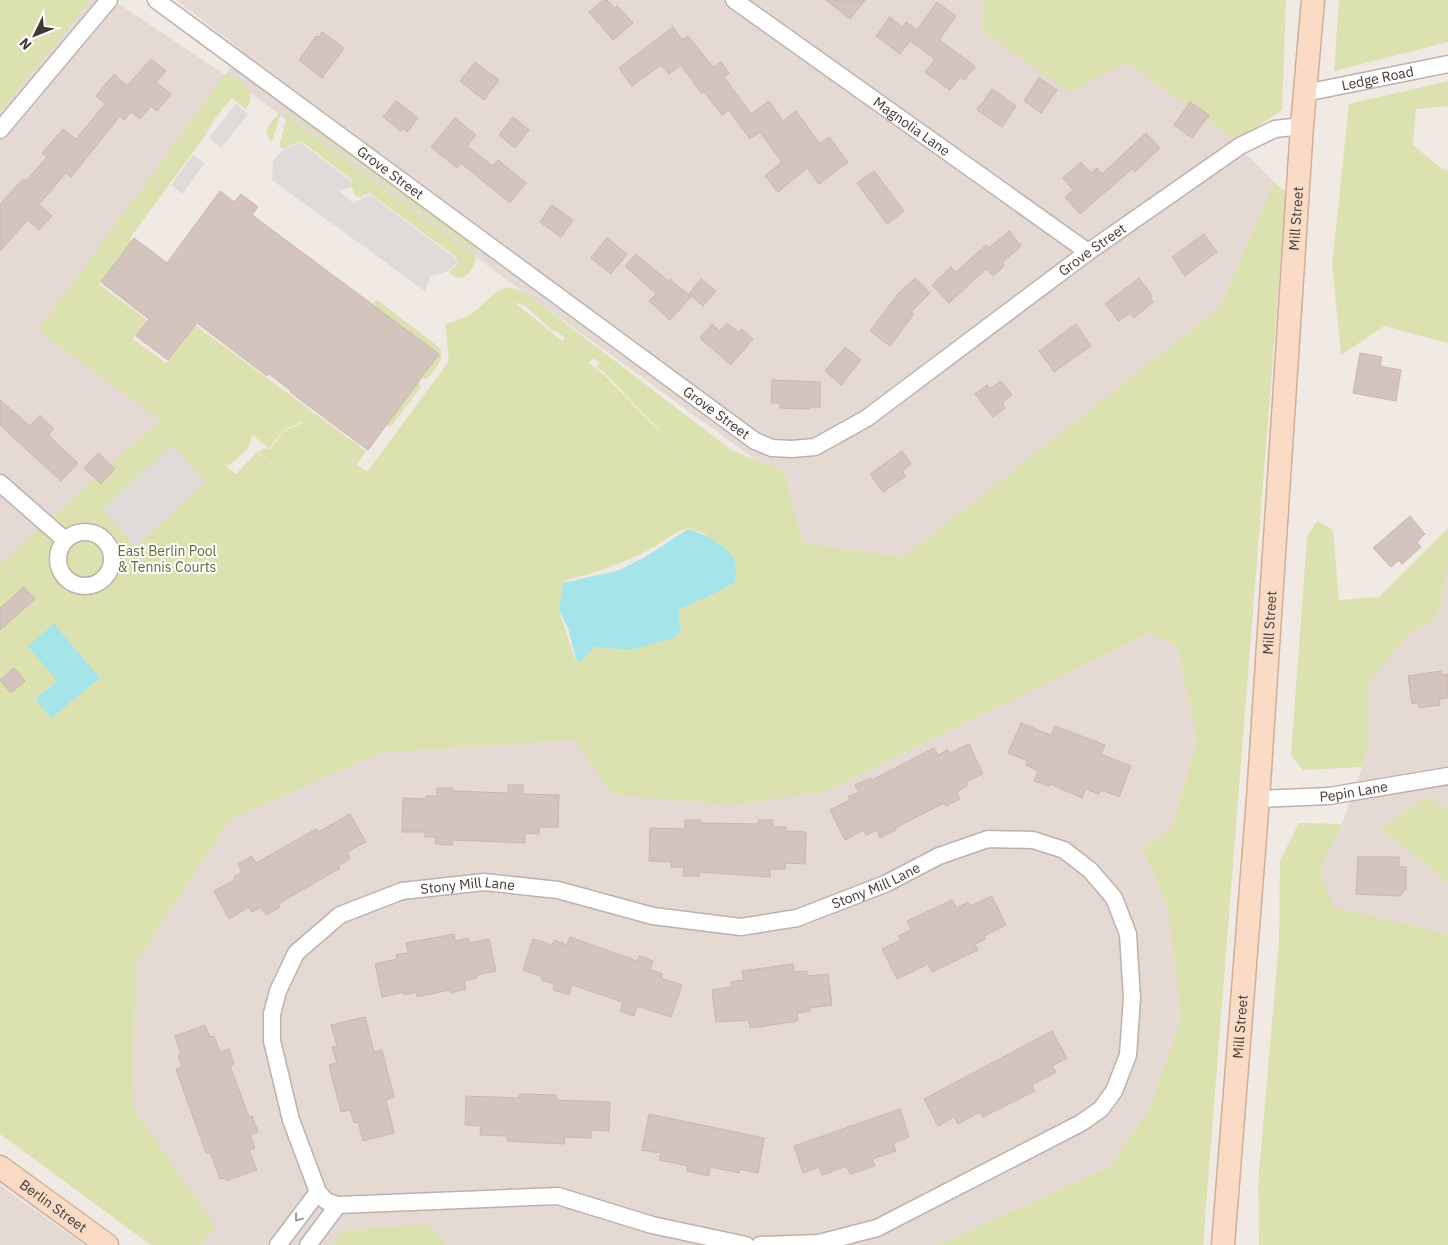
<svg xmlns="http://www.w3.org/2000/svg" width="1448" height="1245" font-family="'IBM Plex Sans',sans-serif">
<rect width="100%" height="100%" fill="#f0e9e4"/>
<!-- residential -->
<path fill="#e4d9d3" d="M 91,0 L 113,0 L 225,75 L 243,51 L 176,0 L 983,0 L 982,30 L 1126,62 L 1225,133 L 1274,182 L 1219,308 L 905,557 L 803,543 L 784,470 L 756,460 L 225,75 L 39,330 L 161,420 L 0,564 L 0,112 Z
M 1448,565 L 1448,808 L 1425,797 L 1381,829 L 1448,882 L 1448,934 L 1333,907 L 1320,871 L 1342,824 L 1367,753 L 1367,683 L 1411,632 L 1437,618 Z
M 1149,633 L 1177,646 L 1197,740 L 1172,827 L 1142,849 L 1167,906 L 1181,1018 L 1150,1108 L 1109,1167 L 938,1245 L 446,1245 L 429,1224 L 345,1230 L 332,1245 L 201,1245 L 215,1227 L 134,1109 L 135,964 L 230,820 L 380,753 L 576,740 L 612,794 L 825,792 Z
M 0,1185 L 84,1245 L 0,1245 Z"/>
<!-- green -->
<path fill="#dce1b0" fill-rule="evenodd" d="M 0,0 L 91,0 L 0,112 Z
M 983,0 L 1286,0 L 1282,110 L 1234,142 L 1225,133 L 1126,62 L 1069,93 L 982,30 Z
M 1339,0 L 1448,0 L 1448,42 L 1334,71 Z
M 227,72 C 242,83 258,89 246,110 L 232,98 L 216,117 L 206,133 L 205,136 L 130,238 L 132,240 L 99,284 L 147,320 L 133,339 L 166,363 L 195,325 L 366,451 L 357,464 L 301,422 L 284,430 L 269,448 L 252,435 L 249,444 L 250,445 L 244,453 L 226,467 L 236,474 L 257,452 L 295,482 L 258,452 L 264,448 L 270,449 L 284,431 L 302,423 L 367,472 L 449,361 L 445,324 C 454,321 463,319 471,314 C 491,301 498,278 526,293 L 730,449 L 747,457 L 784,470 L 803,543 L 904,557 L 1219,308 L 1274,182 L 1286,192 L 1203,1245 L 938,1245 L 1109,1167 L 1150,1108 L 1181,1018 L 1167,906 L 1142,849 L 1172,827 L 1197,740 L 1177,646 L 1149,633 L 825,792 L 729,805 L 612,794 L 575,740 L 380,753 L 230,820 L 135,964 L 134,1109 L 216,1227 L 201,1245 L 151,1245 L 0,1134 L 0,564 L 160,420 L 38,330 ZM 514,302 L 525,306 L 554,332 L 555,330 L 565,338 L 562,341 ZM 594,358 L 600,363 L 597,368 L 604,372 L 689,461 L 603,374 L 589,363 ZM 688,528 L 703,533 L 730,553 L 735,582 L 716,593 L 678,610 L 681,631 L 631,650 L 595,647 L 581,662 L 575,659 L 559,611 L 563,583 C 571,577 582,577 592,573 C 614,566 634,558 654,547 C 665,540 675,532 688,528 Z
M 1448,81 L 1448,106 L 1416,109 L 1413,145 L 1442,169 L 1448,171 L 1448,343 L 1384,326 L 1341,355 L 1332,264 L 1349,104 Z
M 286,109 L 293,110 L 472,242 L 476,253 Z
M 281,112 L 273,139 L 271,142 L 266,131 L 272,121 Z
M 287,116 L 476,257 C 474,270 462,287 449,272 L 458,264 L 455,256 L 369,193 L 360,197 L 356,196 L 351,187 L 352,180 L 301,141 L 284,148 L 279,147 Z
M 376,299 L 440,348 C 445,359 434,371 427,379 L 422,378 L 439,354 L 373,305 Z
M 418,382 L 421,386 L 420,388 L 393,424 L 391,426 L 387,425 Z
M 1317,521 L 1333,530 L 1339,600 L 1379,597 L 1448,528 L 1448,565 L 1437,618 L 1411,632 L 1368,683 L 1367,753 L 1362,767 L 1303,770 L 1291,755 L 1307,537 Z
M 1425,797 L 1448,808 L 1448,882 L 1381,829 Z
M 1299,823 L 1342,824 L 1320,871 L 1334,907 L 1448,934 L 1448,1245 L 1259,1245 L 1258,1184 L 1279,941 L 1280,861 Z
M 429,1224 L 446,1245 L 332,1245 L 344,1230 Z"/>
<!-- parking -->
<path fill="#dedbd9" d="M 236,104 L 248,114 L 221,148 L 209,138 Z
M 301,143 L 351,181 L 351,186 L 339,191 L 353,203 L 370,195 L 454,257 L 457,263 L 446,272 L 430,276 L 425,291 L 272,180 L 273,160 L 284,149 Z
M 193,155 L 205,163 L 182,194 L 171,185 Z
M 172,445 L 206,482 L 136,547 L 102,509 Z"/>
<!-- water -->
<path fill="#a5e4e9" d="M 688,529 C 701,533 728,545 734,559 C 737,565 735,575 735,582 L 716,593 L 678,610 L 681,631 L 673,638 L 631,650 L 595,647 L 581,662 L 576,659 L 568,628 L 559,610 L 563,583 L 620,570 L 645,557 Z
M 54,624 L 100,678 L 51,718 L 35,699 L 57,681 L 28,646 Z"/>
<!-- building -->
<path fill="#d4c4be" stroke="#cbb6af" d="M 603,0 L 607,0 L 615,9 L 617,6 L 633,23 L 613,40 L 589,12 Z
M 826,0 L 865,0 L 850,19 Z
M 937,2 L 956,16 L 939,40 L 975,66 L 965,80 L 960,77 L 950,90 L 925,72 L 935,59 L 910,41 L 900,54 L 876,36 L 890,17 L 902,27 L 906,22 L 917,30 Z
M 673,27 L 682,40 L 688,36 L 713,67 L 721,62 L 729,73 L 724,77 L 751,114 L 769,101 L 783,121 L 796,111 L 820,144 L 829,137 L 848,162 L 819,184 L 807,168 L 778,192 L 765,176 L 782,162 L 760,132 L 750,139 L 729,110 L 722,115 L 704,92 L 702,94 L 681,65 L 669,74 L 661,65 L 632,86 L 619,68 Z
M 322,32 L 344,48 L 322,78 L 299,60 L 316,36 L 320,37 Z
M 151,59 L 166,71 L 156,82 L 171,94 L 157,111 L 151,106 L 140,119 L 131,112 L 124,120 L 120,116 L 71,177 L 66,173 L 39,204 L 52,216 L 39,230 L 28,220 L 0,251 L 0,204 L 23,179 L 26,181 L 47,157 L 42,153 L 63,129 L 76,139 L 105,104 L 96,96 L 114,74 L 127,86 Z
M 475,62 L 499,80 L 484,100 L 460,81 Z
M 1039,78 L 1057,90 L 1041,113 L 1024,101 Z
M 992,89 L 1016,106 L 1002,127 L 977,110 Z
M 396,101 L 418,118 L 407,132 L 403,128 L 401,131 L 383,117 Z
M 1190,102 L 1209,115 L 1192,138 L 1174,125 Z
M 513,117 L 529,130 L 515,148 L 499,135 Z
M 455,118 L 476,135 L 467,146 L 493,166 L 498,160 L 526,183 L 510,203 L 461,163 L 457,168 L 431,147 Z
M 1146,133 L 1160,148 L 1135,172 L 1132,169 L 1080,214 L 1065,197 L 1073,190 L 1063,178 L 1081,162 L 1091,173 L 1097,168 L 1102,174 Z
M 874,171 L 904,211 L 887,224 L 857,183 Z
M 220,191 L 234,202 L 241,194 L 258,207 L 252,215 L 439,354 L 368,450 L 290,392 L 291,391 L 268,373 L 267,376 L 197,323 L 168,360 L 136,336 L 149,319 L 101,282 L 134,238 L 167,263 Z
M 552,205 L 573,220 L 561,237 L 540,222 Z
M 1009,231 L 1021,246 L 1002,263 L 1004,266 L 993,276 L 986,269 L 949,303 L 932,285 L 951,267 L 956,272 L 986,245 L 989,248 Z
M 1204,234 L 1217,252 L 1185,276 L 1172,257 Z
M 607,238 L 627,254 L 611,274 L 591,258 Z
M 636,254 L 668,281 L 670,279 L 691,297 L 670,320 L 649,301 L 656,294 L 625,266 Z
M 915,278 L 930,293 L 911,312 L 914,314 L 890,346 L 870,331 L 898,294 Z
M 1139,278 L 1152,296 L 1150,297 L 1153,302 L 1134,318 L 1130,313 L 1119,321 L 1105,304 Z
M 701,279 L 716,291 L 703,306 L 689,294 Z
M 727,323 L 739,333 L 742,329 L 753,339 L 731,365 L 700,338 L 712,324 L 720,331 Z
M 1076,324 L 1091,346 L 1054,372 L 1039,351 Z
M 845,347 L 861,360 L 841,385 L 825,371 Z
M 1360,353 L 1382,357 L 1380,366 L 1401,370 L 1396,401 L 1353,393 Z
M 772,380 L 820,382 L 820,407 L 810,407 L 810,409 L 780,408 L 780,403 L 771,403 Z
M 1001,381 L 1012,395 L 1002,403 L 1005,408 L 993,417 L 975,394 L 987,385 L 990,389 Z
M 0,400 L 30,426 L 40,415 L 54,429 L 48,435 L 78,463 L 61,481 L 0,425 Z
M 902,451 L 911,464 L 902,471 L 906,476 L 883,492 L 870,474 Z
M 98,453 L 115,469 L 101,484 L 84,468 Z
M 1410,516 L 1425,534 L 1417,542 L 1421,547 L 1402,564 L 1399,560 L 1391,567 L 1373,548 Z
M 24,587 L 35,599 L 0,630 L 0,608 Z
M 14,668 L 25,681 L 11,693 L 0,680 Z
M 1441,671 L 1441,675 L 1448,674 L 1448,697 L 1439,700 L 1440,705 L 1419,708 L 1418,703 L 1412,704 L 1408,676 Z
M 1021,723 L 1051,735 L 1055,726 L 1105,745 L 1101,754 L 1131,766 L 1119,797 L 1101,790 L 1099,794 L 1086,789 L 1082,798 L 1050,784 L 1049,786 L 1034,781 L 1038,771 L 1026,765 L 1028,761 L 1008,753 Z
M 969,744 L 983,774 L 966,782 L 967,786 L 957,792 L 960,799 L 946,806 L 944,803 L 895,828 L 896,830 L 880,838 L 877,830 L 866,835 L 864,830 L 845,840 L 830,810 L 850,800 L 848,797 L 859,792 L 855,785 L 871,778 L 872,780 L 934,748 L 938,755 L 947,750 L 950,753 Z
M 508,785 L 523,785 L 523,794 L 559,795 L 558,827 L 539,827 L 539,834 L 525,833 L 525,843 L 453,840 L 453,845 L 435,844 L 436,837 L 425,837 L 425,832 L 402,832 L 403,798 L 426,799 L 426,796 L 437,796 L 437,788 L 453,788 L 453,791 L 508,793 Z
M 350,814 L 366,842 L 347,852 L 350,859 L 338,866 L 340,868 L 278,904 L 280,907 L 266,915 L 261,907 L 252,912 L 249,907 L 229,919 L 214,891 L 234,880 L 234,877 L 242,872 L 238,864 L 252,856 L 256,863 L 316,829 L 318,832 Z
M 685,820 L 701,820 L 701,823 L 758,824 L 758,820 L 773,820 L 773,827 L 786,827 L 786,831 L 806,832 L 805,864 L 785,863 L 785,869 L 770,869 L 770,877 L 700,872 L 699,876 L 683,876 L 684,867 L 671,867 L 671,862 L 649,861 L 650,828 L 685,829 Z
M 1358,857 L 1399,857 L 1399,867 L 1406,867 L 1406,889 L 1400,896 L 1356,894 Z
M 992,896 L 1006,925 L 984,936 L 986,939 L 975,944 L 978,950 L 932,972 L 928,964 L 897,979 L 882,949 L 901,940 L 898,936 L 911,930 L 907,921 L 952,900 L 957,908 L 968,902 L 970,906 Z
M 454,934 L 455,941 L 468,938 L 470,943 L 489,939 L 496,971 L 477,975 L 476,978 L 464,981 L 466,989 L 451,993 L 450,990 L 417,997 L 416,992 L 404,995 L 404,992 L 382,997 L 375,964 L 397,959 L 396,955 L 408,953 L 406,943 Z
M 570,937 L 637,961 L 639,956 L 653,961 L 650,970 L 663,974 L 661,978 L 682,985 L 671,1017 L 637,1006 L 634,1016 L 620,1011 L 623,1002 L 572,985 L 569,995 L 553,990 L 554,984 L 542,980 L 541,976 L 523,970 L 533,939 L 552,945 L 554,940 L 567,945 Z
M 793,964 L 794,972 L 807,971 L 807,976 L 828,974 L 832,1005 L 810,1008 L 810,1011 L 797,1013 L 798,1021 L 765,1026 L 750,1028 L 749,1020 L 716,1022 L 712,990 L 732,987 L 731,982 L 744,980 L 742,971 Z
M 365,1017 L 374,1052 L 382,1050 L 394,1097 L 386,1100 L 394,1133 L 363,1141 L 358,1122 L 354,1123 L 350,1110 L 341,1112 L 329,1065 L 337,1063 L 332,1047 L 337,1046 L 331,1025 Z
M 205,1025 L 210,1037 L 214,1036 L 220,1052 L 229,1049 L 234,1064 L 230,1066 L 249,1117 L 252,1116 L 258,1132 L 250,1135 L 255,1148 L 249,1150 L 257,1170 L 226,1181 L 225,1178 L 220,1179 L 210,1152 L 206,1153 L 176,1069 L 182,1067 L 178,1055 L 181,1054 L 175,1036 Z
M 1052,1031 L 1067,1058 L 1052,1066 L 1056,1072 L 1032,1085 L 1035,1091 L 983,1117 L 980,1112 L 958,1124 L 954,1117 L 938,1126 L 924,1099 Z
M 520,1094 L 556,1095 L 556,1100 L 610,1102 L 609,1131 L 591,1130 L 591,1138 L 565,1137 L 564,1144 L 507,1141 L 507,1136 L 480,1135 L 481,1126 L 465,1125 L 466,1096 L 519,1098 Z
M 900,1109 L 909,1137 L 893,1143 L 896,1151 L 872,1159 L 875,1166 L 850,1174 L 847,1166 L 822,1175 L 819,1167 L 803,1173 L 794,1146 Z
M 649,1114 L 764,1138 L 758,1173 L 740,1169 L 739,1173 L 710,1167 L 709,1176 L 687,1171 L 688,1166 L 659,1160 L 661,1153 L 642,1150 Z"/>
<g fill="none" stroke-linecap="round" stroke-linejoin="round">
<defs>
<g id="street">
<path id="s1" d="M 156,0 L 710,408 L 755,441 L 772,448 L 792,449 L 815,447 L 867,418 L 1088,252 L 1240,146 L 1275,129 L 1302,126"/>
<path id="s2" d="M 734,0 L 1088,252"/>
<path id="s3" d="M 1305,93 L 1448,64"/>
<path d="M 0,130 L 109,0"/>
<path d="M 0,483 L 65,540"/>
<circle cx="85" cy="559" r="27"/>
<path id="s4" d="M 1258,799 L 1329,796 L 1448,776"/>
<path d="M 278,1245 L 318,1192"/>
<path d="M 308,1245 L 338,1205"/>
<path id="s5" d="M 746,1245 L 652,1225 L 558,1196 L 338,1205 L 326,1201 L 318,1192 L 291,1120 L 272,1041 L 272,1014 L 278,991 L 296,953 L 340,915 L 402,891 L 484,882 L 558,890 L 653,916 L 741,927 L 797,918 L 885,884 L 939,856 L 988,839 L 1033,840 L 1064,850 L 1090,870 L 1114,898 L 1128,934 L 1132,998 L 1128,1055 L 1114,1091 L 1101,1109 L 1081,1123 L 877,1228 L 819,1243 L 760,1245"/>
</g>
<g id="secondary">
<path id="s6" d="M 0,1167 L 107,1245"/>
<path id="s7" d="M 1223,1245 L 1258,799 L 1302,126 L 1313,0"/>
</g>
</defs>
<!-- street casing -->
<use href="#street" stroke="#beb1ab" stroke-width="19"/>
<!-- secondary casing -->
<use href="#secondary" stroke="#cfaf9a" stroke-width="25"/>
<!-- street -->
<use href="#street" stroke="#fff" stroke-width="16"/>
<!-- secondary -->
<use href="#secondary" stroke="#f9dbc6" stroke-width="22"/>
</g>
<!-- one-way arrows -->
<defs><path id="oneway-chevron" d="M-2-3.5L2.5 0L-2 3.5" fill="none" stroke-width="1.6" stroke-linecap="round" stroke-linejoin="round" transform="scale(1.25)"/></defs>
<use stroke="#a09c9a" href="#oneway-chevron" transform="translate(298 1218) rotate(127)"/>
<g text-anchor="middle" stroke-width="4" stroke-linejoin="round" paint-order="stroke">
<!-- street labels -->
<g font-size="14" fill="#423835" stroke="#fff">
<text dy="5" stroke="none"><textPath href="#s3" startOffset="74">Ledge Road</textPath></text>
<text dy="5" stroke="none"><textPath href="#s2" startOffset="218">Magnolia Lane</textPath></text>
<text dy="5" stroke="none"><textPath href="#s1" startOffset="291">Grove Street</textPath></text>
<text dy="5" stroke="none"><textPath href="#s7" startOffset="1029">Mill Street</textPath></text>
<text dy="5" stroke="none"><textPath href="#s1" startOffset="1146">Grove Street</textPath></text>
<text dy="5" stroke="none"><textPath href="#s1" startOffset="696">Grove Street</textPath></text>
<text dy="5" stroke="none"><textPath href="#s7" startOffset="624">Mill Street</textPath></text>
<text dy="5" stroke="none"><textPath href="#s4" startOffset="96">Pepin Lane</textPath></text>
<text dy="5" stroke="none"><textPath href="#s5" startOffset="1301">Stony Mill Lane</textPath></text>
<text dy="5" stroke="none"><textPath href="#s5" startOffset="881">Stony Mill Lane</textPath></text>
<text dy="5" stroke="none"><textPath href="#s7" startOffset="219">Mill Street</textPath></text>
<text dy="5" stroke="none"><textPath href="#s6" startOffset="66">Berlin Street</textPath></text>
</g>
<!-- park labels -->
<g font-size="14" fill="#5c6e2e" stroke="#fff">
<text x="167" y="556">East Berlin Pool<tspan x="167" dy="16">&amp; Tennis Courts</tspan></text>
</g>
</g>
<!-- north arrow -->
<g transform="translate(35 35) rotate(227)" stroke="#ffffff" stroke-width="4" paint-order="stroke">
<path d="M0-4L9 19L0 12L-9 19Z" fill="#423835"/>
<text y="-8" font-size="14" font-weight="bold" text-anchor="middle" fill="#423835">N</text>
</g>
</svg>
